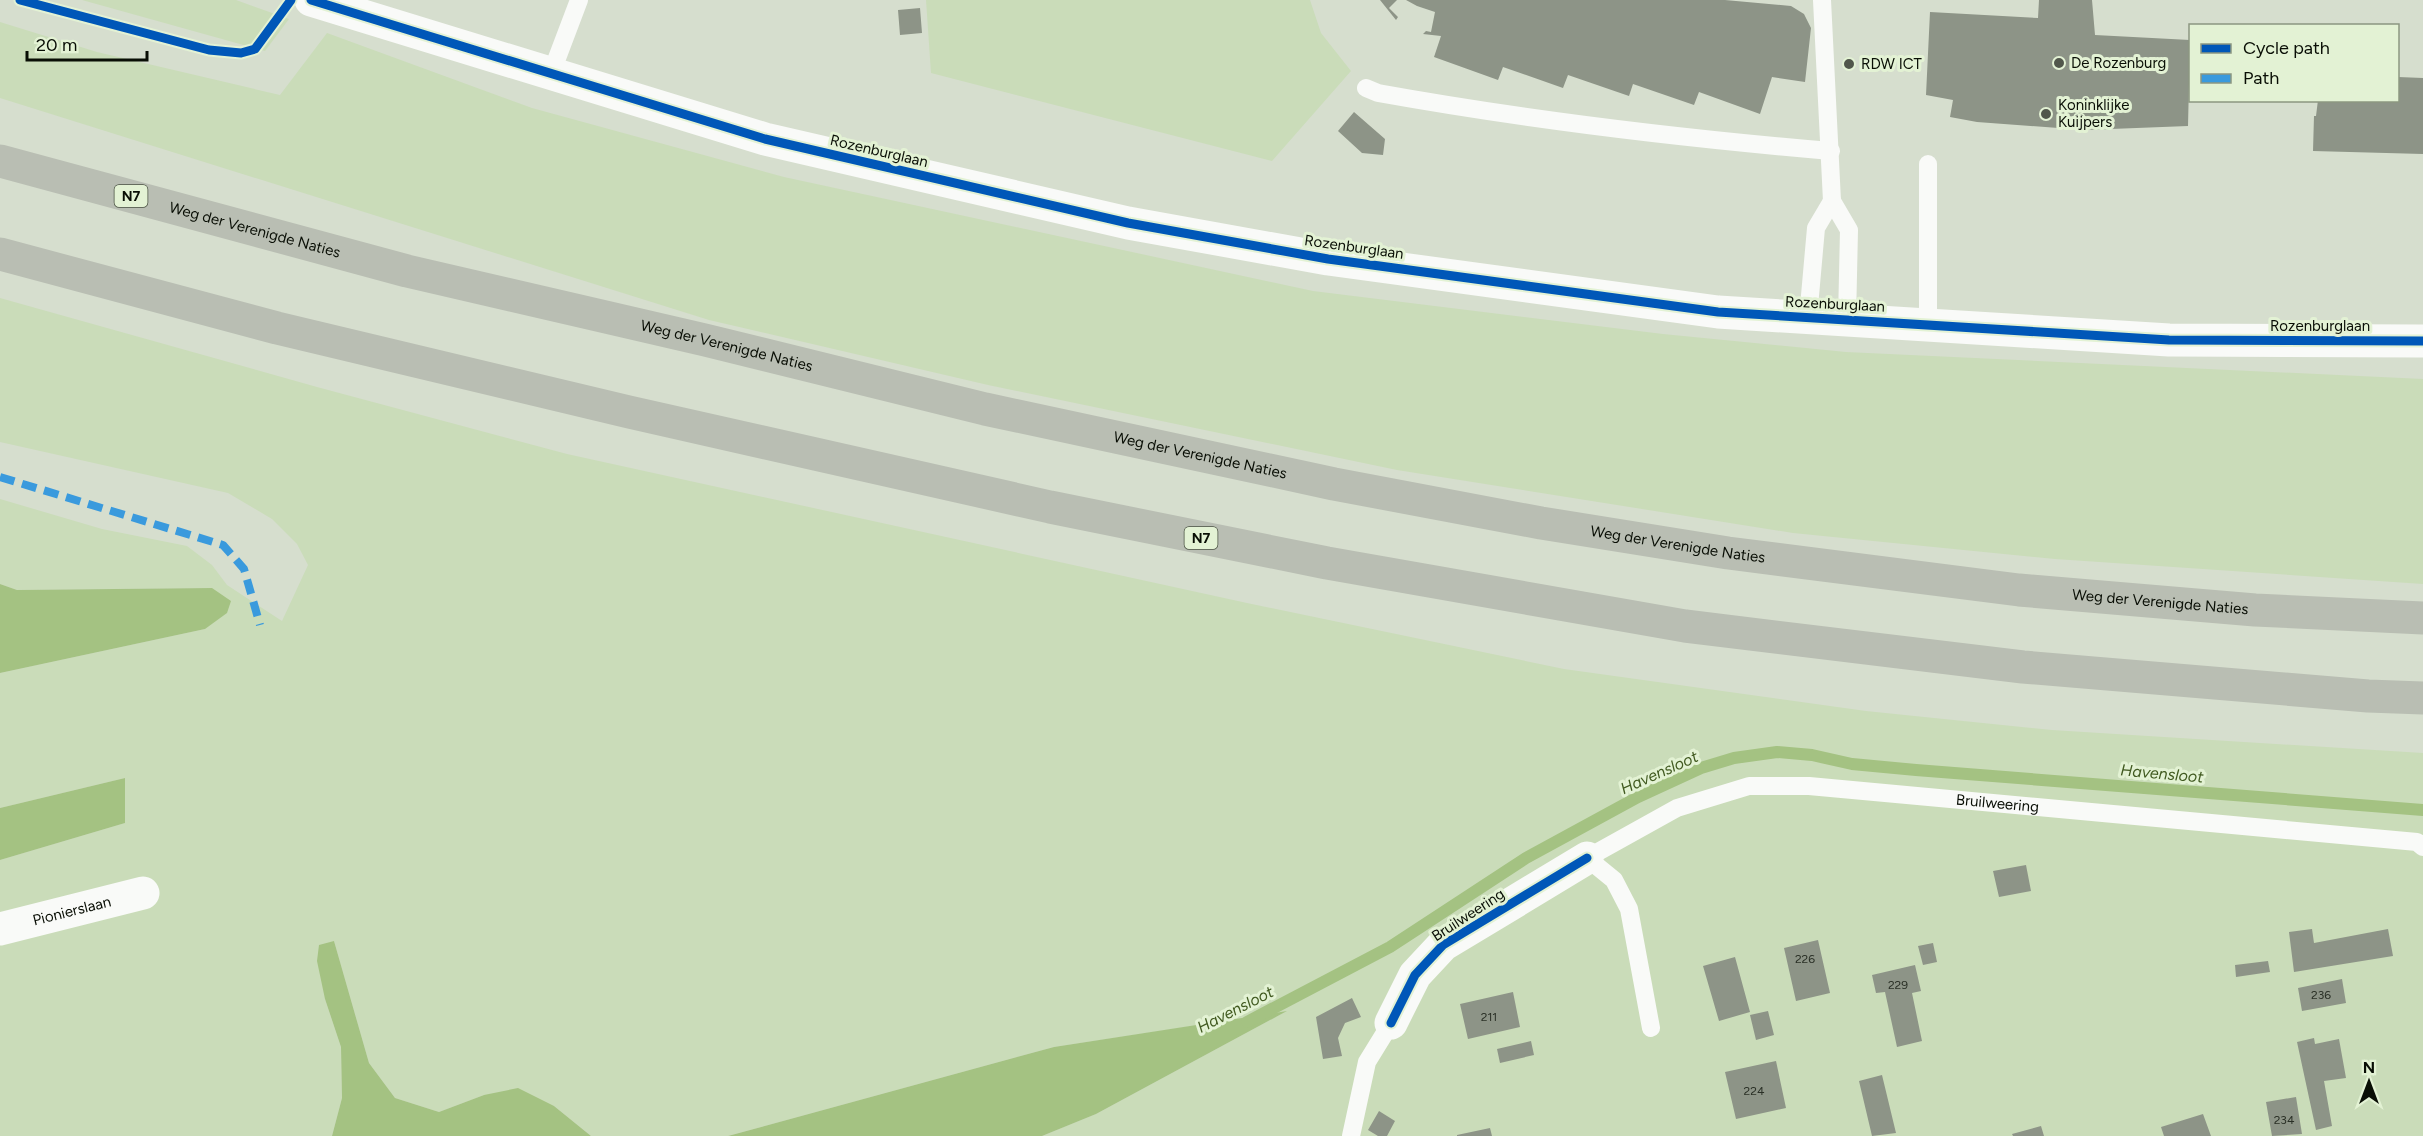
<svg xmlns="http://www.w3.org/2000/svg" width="2423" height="1136" font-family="Figtree,sans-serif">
<rect width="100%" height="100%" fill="#d6dece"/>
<!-- green -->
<path fill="#cadcb9" d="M 82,0 L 236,0 L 289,19 L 265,51 Z
M 926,0 L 1310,0 L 1321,33 L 1351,71 L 1272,161 L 931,73 Z
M 0,22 L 97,52 L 280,95 L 327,33 L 532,108 L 784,177 L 1313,291 L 1663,334 L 1846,352 L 2423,379 L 2423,584 L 2055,559 L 1793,533 L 1397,470 L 988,385 L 709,320 L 0,98 Z
M 0,298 L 317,387 L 567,454 L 1247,603 L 1564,669 L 1866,711 L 2052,730 L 2423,753 L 2423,1136 L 1042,1136 L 1096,1114 L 1285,1012 L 1054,1047 L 728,1136 L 591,1136 L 554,1106 L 484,1095 L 439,1112 L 395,1098 L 369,1063 L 334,941 L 325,999 L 341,1047 L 342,1098 L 332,1136 L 0,1136 L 0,860 L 125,823 L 125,778 L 0,808 L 0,673 L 205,629 L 211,588 L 17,590 L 0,584 L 0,499 L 102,529 L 187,546 L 212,565 L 227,585 L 282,621 L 308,565 L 297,544 L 272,519 L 228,493 L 0,442 Z"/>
<!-- water -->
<path fill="#a4c282" d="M 0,584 L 17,590 L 212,588 L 231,601 L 227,613 L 205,629 L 0,673 Z
M 125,778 L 125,823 L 0,860 L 0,808 Z
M 334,941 L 369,1063 L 395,1098 L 439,1112 L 484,1095 L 518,1088 L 554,1106 L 591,1136 L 332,1136 L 342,1098 L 341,1047 L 325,999 L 317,961 L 319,945 Z
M 1287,1011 L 1096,1114 L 1042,1136 L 728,1136 L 1054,1047 Z"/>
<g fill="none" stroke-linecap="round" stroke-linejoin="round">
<!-- stream -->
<path stroke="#a4c282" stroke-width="12" d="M 1247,1022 L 1390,947 L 1526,858 L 1638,797 L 1701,768 L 1734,758 L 1777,752 L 1812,755 L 1852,764 L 1916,770 L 2423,810"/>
</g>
<!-- building -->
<path fill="#8d9487" d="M 1380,0 L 1397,0 L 1389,8 L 1398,17 L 1396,20 Z
M 1406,0 L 1725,0 L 1791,6 L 1804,14 L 1811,28 L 1805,82 L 1772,77 L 1760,114 L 1699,92 L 1694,105 L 1633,84 L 1629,96 L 1568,75 L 1563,88 L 1503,67 L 1498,80 L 1434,57 L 1441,36 L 1423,34 L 1426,31 L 1431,32 L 1435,12 L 1417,6 Z
M 2039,0 L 2092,0 L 2095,35 L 2190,40 L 2188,126 L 2085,130 L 1977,122 L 1950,117 L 1953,100 L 1926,95 L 1930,12 L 2038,18 Z
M 920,8 L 922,33 L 900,35 L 898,10 Z
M 2398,77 L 2423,78 L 2423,154 L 2313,151 L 2314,116 L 2316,116 L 2318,100 L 2398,100 Z
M 1354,112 L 1385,139 L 1383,155 L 1362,153 L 1338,131 Z
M 2026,865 L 2031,891 L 1999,897 L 1993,871 Z
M 2312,929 L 2314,943 L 2388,929 L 2393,956 L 2294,972 L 2289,932 Z
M 1818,940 L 1830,993 L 1796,1001 L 1784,948 Z
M 1933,943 L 1937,962 L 1923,965 L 1918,946 Z
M 1735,957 L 1750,1012 L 1719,1021 L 1703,966 Z
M 2268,961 L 2270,972 L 2236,977 L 2235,965 Z
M 1915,965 L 1921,991 L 1912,993 L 1922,1041 L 1897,1047 L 1885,992 L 1876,993 L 1872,975 Z
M 2342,979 L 2346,1003 L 2302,1011 L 2298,988 Z
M 1513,992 L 1520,1027 L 1468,1039 L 1460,1004 Z
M 1352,998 L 1361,1017 L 1345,1023 L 1338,1038 L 1342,1056 L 1323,1059 L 1316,1017 Z
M 1768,1011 L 1774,1035 L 1756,1040 L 1750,1015 Z
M 2314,1038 L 2315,1044 L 2339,1039 L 2346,1078 L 2324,1081 L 2332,1126 L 2316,1130 L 2297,1042 Z
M 1531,1041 L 1534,1055 L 1500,1063 L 1497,1049 Z
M 1776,1061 L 1786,1108 L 1736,1119 L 1725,1072 Z
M 1882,1075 L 1896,1133 L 1872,1136 L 1859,1081 Z
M 2296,1097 L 2302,1134 L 2272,1136 L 2266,1102 Z
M 1379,1111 L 1395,1121 L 1387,1136 L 1378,1136 L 1368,1130 Z
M 2203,1114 L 2211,1136 L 2164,1136 L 2161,1127 Z
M 2041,1126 L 2044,1136 L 2013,1136 L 2012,1134 Z
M 1490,1128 L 1492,1136 L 1457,1136 L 1457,1135 Z"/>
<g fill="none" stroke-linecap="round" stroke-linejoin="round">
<!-- service -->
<g stroke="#f9faf8" stroke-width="18">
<path d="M 1822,0 L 1832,201 L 1849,230 L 1847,320"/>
<path d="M 551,74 L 579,0"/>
<path d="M 1366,88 L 1378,93 C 1528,120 1679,138 1831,151"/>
<path d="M 1928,164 L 1928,325"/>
<path d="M 1808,318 L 1816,228 L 1832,201"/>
<path id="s1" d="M 1651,1028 L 1629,909 L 1614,880 L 1587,858 L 1677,808 L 1749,786 L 1809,786 L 2417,842 L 2423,847"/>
<path d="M 1351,1136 L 1367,1062 L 1391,1023"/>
</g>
<!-- minor -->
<g stroke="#f9faf8" stroke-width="33">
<path d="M 311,0 L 765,139 L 1128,223 L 1328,259 L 1718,312 L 2169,340 L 2423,341"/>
<path id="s2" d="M 0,929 L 143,893"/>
<path d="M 1391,1023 L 1415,975 L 1443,945 L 1587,858"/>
</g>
<!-- trunk -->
<g stroke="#b9beb3" stroke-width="33">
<path id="s3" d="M 0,161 L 407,271 L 705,340 L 985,409 L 1334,484 L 1541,523 L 1728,553 L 2019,590 L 2255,610 L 2423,618"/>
<path d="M 0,254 L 277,328 L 629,412 L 1050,507 L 1327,563 L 1685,626 L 2023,667 L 2368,696 L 2423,698"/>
</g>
<!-- quiet -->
<path stroke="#3a9add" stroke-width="8" stroke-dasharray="15 8" stroke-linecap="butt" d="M 0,477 L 223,545 L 244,569 L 260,625"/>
<defs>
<path id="cycleway" d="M 20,0 L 209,50 L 241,53 L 255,49 L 291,0
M 311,0 L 765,139 L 1128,223 L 1328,259 L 1718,312 L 2169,340 L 2423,341
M 1391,1023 L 1415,975 L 1443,945 L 1587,858"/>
</defs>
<!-- cycleway casing -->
<use href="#cycleway" stroke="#e3f2d4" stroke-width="13"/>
<!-- cycleway -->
<use href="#cycleway" stroke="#0057b8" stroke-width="9"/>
</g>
<!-- markers -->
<g fill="#51574b" stroke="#e3f2d4" stroke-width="2">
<circle cx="2059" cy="63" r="6"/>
<circle cx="1849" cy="64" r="6"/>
<circle cx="2046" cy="114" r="6"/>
</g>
<g text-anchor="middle" stroke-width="6" stroke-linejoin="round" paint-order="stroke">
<!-- number labels -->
<g font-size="12" fill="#2a3026">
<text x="1805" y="963">226</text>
<text x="1898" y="989">229</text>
<text x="2321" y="999">236</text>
<text x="1489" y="1021">211</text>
<text x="1754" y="1095">224</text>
<text x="2284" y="1124">234</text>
</g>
<!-- shield labels -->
<g fill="#e3f2d4" stroke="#4a5243" stroke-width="1.5">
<rect x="114.5" y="185" width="33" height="22" rx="4.5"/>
<rect x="1184.5" y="527" width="33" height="22" rx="4.5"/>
</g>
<g font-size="14" font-weight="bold" fill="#090e05">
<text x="131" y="201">N7</text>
<text x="1201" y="543">N7</text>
</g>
<!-- poi labels -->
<g font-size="15" fill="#090e05" stroke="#e3f2d4" text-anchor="start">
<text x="2071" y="68">De Rozenburg</text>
<text x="1861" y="69">RDW ICT</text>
<text x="2058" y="110">Koninklijke<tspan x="2058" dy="17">Kuijpers</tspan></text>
</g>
<!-- street labels -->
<g font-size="15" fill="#090e05" stroke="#e3f2d4">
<text transform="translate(879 151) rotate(13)" y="5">Rozenburglaan</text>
<text dy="5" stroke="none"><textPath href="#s3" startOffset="264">Weg der Verenigde Naties</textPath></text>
<text transform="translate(1354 247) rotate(8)" y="5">Rozenburglaan</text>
<text transform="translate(1835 304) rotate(3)" y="5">Rozenburglaan</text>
<text x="2320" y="331">Rozenburglaan</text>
<text dy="5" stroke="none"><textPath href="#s3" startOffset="750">Weg der Verenigde Naties</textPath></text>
<text dy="5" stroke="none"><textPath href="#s3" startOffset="1236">Weg der Verenigde Naties</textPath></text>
<text dy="5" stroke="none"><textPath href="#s3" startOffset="1722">Weg der Verenigde Naties</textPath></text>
<text dy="5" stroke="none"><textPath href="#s3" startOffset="2208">Weg der Verenigde Naties</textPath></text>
<text dy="5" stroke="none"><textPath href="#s1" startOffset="616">Bruilweering</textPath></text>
<text dy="5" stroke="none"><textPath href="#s2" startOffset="74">Pionierslaan</textPath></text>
<text transform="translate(1468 915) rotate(-33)" y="5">Bruilweering</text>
</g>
<!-- water labels -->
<g font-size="16" font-style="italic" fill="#415a20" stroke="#e3f2d4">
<text transform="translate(1659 772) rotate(-24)" y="6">Havensloot</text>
<text transform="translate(2162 773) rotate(5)" y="6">Havensloot</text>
<text transform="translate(1235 1009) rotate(-27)" y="6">Havensloot</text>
</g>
</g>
<!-- legend -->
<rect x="2189" y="24" width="210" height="78" fill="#e3f2d4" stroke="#8c9781" stroke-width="1.5"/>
<rect x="2201" y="44" width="30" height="9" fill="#0057b8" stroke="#8c9781" stroke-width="1.5"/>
<text x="2243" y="54" font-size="18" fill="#090e05">Cycle path</text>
<rect x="2201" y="74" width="30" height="9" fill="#3a9add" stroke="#8c9781" stroke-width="1.5"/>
<text x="2243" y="84" font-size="18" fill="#090e05">Path</text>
<!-- north arrow -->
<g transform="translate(2369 1082)" stroke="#e3f2d4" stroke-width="4.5" paint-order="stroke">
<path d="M0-4.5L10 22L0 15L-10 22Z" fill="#090e05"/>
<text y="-9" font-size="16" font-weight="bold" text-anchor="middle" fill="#090e05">N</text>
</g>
<!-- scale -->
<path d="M27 51v9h120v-9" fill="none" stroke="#090e05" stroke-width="3"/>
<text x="36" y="51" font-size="18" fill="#090e05" stroke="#e3f2d4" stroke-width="4.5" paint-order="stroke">20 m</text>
</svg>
